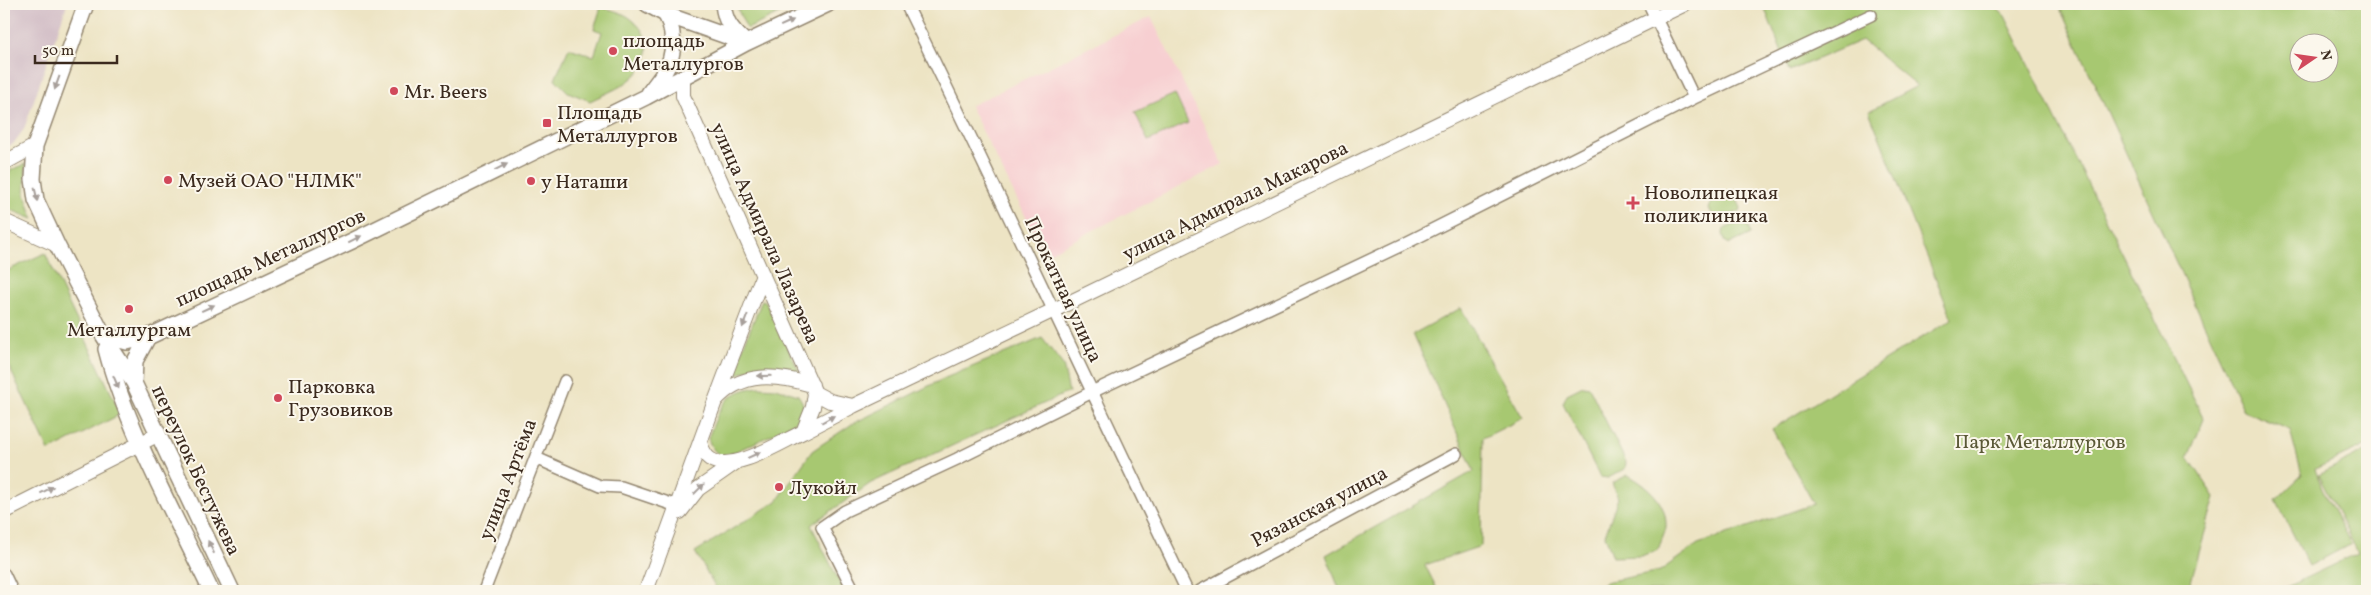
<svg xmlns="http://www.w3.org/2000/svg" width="2371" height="595" font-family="Vollkorn,serif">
<rect width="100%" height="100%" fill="#fbf7ec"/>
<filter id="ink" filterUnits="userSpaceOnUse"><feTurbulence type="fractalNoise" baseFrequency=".02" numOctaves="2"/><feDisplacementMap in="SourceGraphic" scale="10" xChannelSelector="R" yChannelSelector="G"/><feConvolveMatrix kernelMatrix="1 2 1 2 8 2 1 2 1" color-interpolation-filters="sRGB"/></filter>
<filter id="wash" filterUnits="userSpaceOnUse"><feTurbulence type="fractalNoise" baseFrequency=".0096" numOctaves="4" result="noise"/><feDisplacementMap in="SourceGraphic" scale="20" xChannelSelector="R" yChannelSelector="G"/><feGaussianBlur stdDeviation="1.12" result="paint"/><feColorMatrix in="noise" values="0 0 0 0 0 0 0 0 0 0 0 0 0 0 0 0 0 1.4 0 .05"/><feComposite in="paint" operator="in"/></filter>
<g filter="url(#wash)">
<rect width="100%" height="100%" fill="#ede4c4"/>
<!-- built -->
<path fill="#f7cfd1" d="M 1151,17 L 1223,164 L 1045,255 L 970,106 Z"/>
<!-- industrial -->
<path fill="#d2bdc6" d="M 4,4 L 67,4 L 24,129 L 13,144 L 4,147 Z"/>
<!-- green -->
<path fill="#a7c871" stroke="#717948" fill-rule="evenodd" d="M 735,4 L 800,4 L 747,29 Z
M 1763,4 L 1992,4 L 2005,16 L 2204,419 L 2188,457 L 2215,497 L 2188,591 L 1596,591 L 1605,582 L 1660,571 L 1698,544 L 1814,504 L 1772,429 L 1952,319 L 1869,111 L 1917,86 L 1862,40 L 1789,71 Z
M 2058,4 L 2367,4 L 2367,445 L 2315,469 L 2322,489 L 2351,544 L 2309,566 L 2276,500 L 2302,475 L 2290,430 L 2244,411 ZM 2298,42 L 2328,42 L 2328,72 L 2298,72 Z
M 601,7 C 611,10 622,12 630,18 C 653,35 653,62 631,79 C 619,89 604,94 590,101 L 568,92 L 555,79 L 569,48 L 594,56 L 602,32 L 594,29 Z
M 1175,94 L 1188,123 L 1148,141 L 1135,112 Z
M 26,164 L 25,194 L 33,219 L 4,207 L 4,183 L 11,170 Z
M 1732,194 L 1735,195 L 1741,208 L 1740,211 L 1717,221 L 1709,209 L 1711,203 Z
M 1745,220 L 1751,234 L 1730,244 L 1726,242 L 1723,234 L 1724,229 Z
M 45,253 L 121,414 L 49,451 L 4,356 L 4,272 Z
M 762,300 L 765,301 L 801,375 L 798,377 C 777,366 755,365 734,376 L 732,375 Z
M 1461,308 L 1523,418 L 1483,438 L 1481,546 L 1425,565 L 1438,591 L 1340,591 L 1326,555 L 1474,471 L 1413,334 Z
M 1042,338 L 1063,365 L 1069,392 L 871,483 L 811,525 L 844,591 L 713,591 L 715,586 L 695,552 L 777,501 L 812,451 L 852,424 L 945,378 Z
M 1583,386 L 1589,387 L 1626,462 L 1625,469 L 1608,478 L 1600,477 L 1563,403 L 1567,394 Z
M 759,387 L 776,388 L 798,395 C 805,404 806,413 799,422 L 724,457 C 715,453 711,448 708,438 C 720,409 723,391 759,387 Z
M 2367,450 L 2367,591 L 2278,591 L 2358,553 L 2318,475 Z
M 1628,475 C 1648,486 1667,502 1666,527 C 1665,534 1660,543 1658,550 L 1641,556 L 1613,557 L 1605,535 L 1618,498 L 1612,483 Z"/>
</g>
<g filter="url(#ink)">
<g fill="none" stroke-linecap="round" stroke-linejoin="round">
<defs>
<path id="minor" d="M 906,4 C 1002,199 1093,395 1187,591
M 1649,4 L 1694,98
M 536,458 L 600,486 L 621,487 L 677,506
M 4,574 L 12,591
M 484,591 L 565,381
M 854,591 L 822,527 L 845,511 L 957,459 L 1092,392 L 1404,244 L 1694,98 L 1871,15
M 1200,591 L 1456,454"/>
<path id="tertiary" d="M 683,77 L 683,96 L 815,393 L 813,407 L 803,432 C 781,442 732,474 710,459 C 704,455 702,448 700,443
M 4,163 L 35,146
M 4,221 L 57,245
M 815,393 L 830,401 L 853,406
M 716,399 L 763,275
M 803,432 L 853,406 L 1052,311 L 1685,4
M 4,512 L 157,435
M 680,512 L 698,489 L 735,463
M 646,591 L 715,401 C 742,370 777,375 812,385"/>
<path id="secondary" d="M 86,4 L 35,146 L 33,179 L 36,200 L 57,245 L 103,335 L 134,383
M 647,4 L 667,15 L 746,43
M 723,4 C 725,21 730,28 743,40
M 649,93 C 654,86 660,79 665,71 C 676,54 675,26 663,11
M 103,335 L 127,342 L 148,337 L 352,241 L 646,97 L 746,43 L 828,4
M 148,337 L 135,361 L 134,383 L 232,591
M 106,349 C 127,430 175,515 211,591"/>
</defs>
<!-- minor casing -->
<use href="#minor" stroke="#948771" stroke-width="14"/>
<!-- tertiary casing -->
<use href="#tertiary" stroke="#948771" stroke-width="16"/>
<!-- secondary casing -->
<use href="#secondary" stroke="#948771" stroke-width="18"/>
<!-- minor -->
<use href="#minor" stroke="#fff" stroke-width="11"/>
<!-- tertiary -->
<use href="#tertiary" stroke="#fff" stroke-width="14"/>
<!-- secondary -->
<use href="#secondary" stroke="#fff" stroke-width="15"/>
</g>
<!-- one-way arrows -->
<defs><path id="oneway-solid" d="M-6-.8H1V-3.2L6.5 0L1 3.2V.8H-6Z" transform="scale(1.25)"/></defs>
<g fill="#a79f9a">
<use href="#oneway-solid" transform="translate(787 23) rotate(-25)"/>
<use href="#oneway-solid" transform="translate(57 83) rotate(110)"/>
<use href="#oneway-solid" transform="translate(501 167) rotate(-26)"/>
<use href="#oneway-solid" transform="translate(36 194) rotate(77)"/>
<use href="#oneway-solid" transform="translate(355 239) rotate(-26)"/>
<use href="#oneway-solid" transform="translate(208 308) rotate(-25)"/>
<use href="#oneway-solid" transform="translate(745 321) rotate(111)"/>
<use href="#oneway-solid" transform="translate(764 376) rotate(178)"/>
<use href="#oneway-solid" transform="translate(116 382) rotate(67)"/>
<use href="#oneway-solid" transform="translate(828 419) rotate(-28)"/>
<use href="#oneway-solid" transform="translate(754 455) rotate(-25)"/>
<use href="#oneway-solid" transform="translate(699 489) rotate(-45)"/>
<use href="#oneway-solid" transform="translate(47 490) rotate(-27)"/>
<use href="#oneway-solid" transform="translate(211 547) rotate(-115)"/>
</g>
</g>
<!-- markers -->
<g fill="#d1495b" stroke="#fbf7ec" stroke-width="2">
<circle cx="613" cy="51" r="5"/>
<circle cx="394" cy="91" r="5"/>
<rect x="542" y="118" width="10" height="10" rx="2.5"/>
<circle cx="168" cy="180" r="5"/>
<circle cx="531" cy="181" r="5"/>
<path d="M1630.5 195.5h5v5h5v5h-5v5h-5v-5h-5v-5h5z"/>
<circle cx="129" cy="309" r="5"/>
<circle cx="278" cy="398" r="5"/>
<circle cx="779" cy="487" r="5"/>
</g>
<g text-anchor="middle" stroke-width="4" stroke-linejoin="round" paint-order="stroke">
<!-- poi labels -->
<g font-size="20" fill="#3b2a1e" stroke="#fbf7ec" text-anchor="start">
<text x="623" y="47">площадь<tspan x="623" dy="23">Металлургов</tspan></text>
<text x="404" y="98">Mr. Beers</text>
<text x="557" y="119">Площадь<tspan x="557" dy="23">Металлургов</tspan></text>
<text x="178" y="187">Музей ОАО "НЛМК"</text>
<text x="541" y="188">у Наташи</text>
<text x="1644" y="199">Новолипецкая<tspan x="1644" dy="23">поликлиника</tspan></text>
<text x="129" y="336" text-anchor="middle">Металлургам</text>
<text x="288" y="393">Парковка<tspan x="288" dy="23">Грузовиков</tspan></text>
<text x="789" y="494">Лукойл</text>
</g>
<!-- street labels -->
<g font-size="20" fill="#3b2a1e" stroke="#fbf7ec">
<text transform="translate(1235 200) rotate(-26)" y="7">улица Адмирала Макарова</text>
<text transform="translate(766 233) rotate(66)" y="7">улица Адмирала Лазарева</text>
<text transform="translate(270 257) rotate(-25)" y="7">площадь Металлургов</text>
<text transform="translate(1064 289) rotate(65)" y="7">Прокатная улица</text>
<text transform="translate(197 470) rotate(65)" y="7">переулок Бестужева</text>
<text transform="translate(507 479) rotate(-69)" y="7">улица Артёма</text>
<text transform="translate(1319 506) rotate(-28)" y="7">Рязанская улица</text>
</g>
<!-- park labels -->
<g font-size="20" fill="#5b5937" stroke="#fbf7ec">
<text x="2040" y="448">Парк Металлургов</text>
</g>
</g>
<!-- margin -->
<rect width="2371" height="595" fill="none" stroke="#fbf7ec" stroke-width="20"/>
<!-- north arrow -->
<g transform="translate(2314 58) rotate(77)"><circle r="24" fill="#fbf7ec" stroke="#aea59a"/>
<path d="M0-4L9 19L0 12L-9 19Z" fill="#d1495b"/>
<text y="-8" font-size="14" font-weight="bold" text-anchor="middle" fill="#3b2a1e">N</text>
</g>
<!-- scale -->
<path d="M35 55v8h82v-8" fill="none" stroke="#3b2a1e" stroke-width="2.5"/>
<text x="42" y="55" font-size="15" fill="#3b2a1e" stroke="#fbf7ec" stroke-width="4" paint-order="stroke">50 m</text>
</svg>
